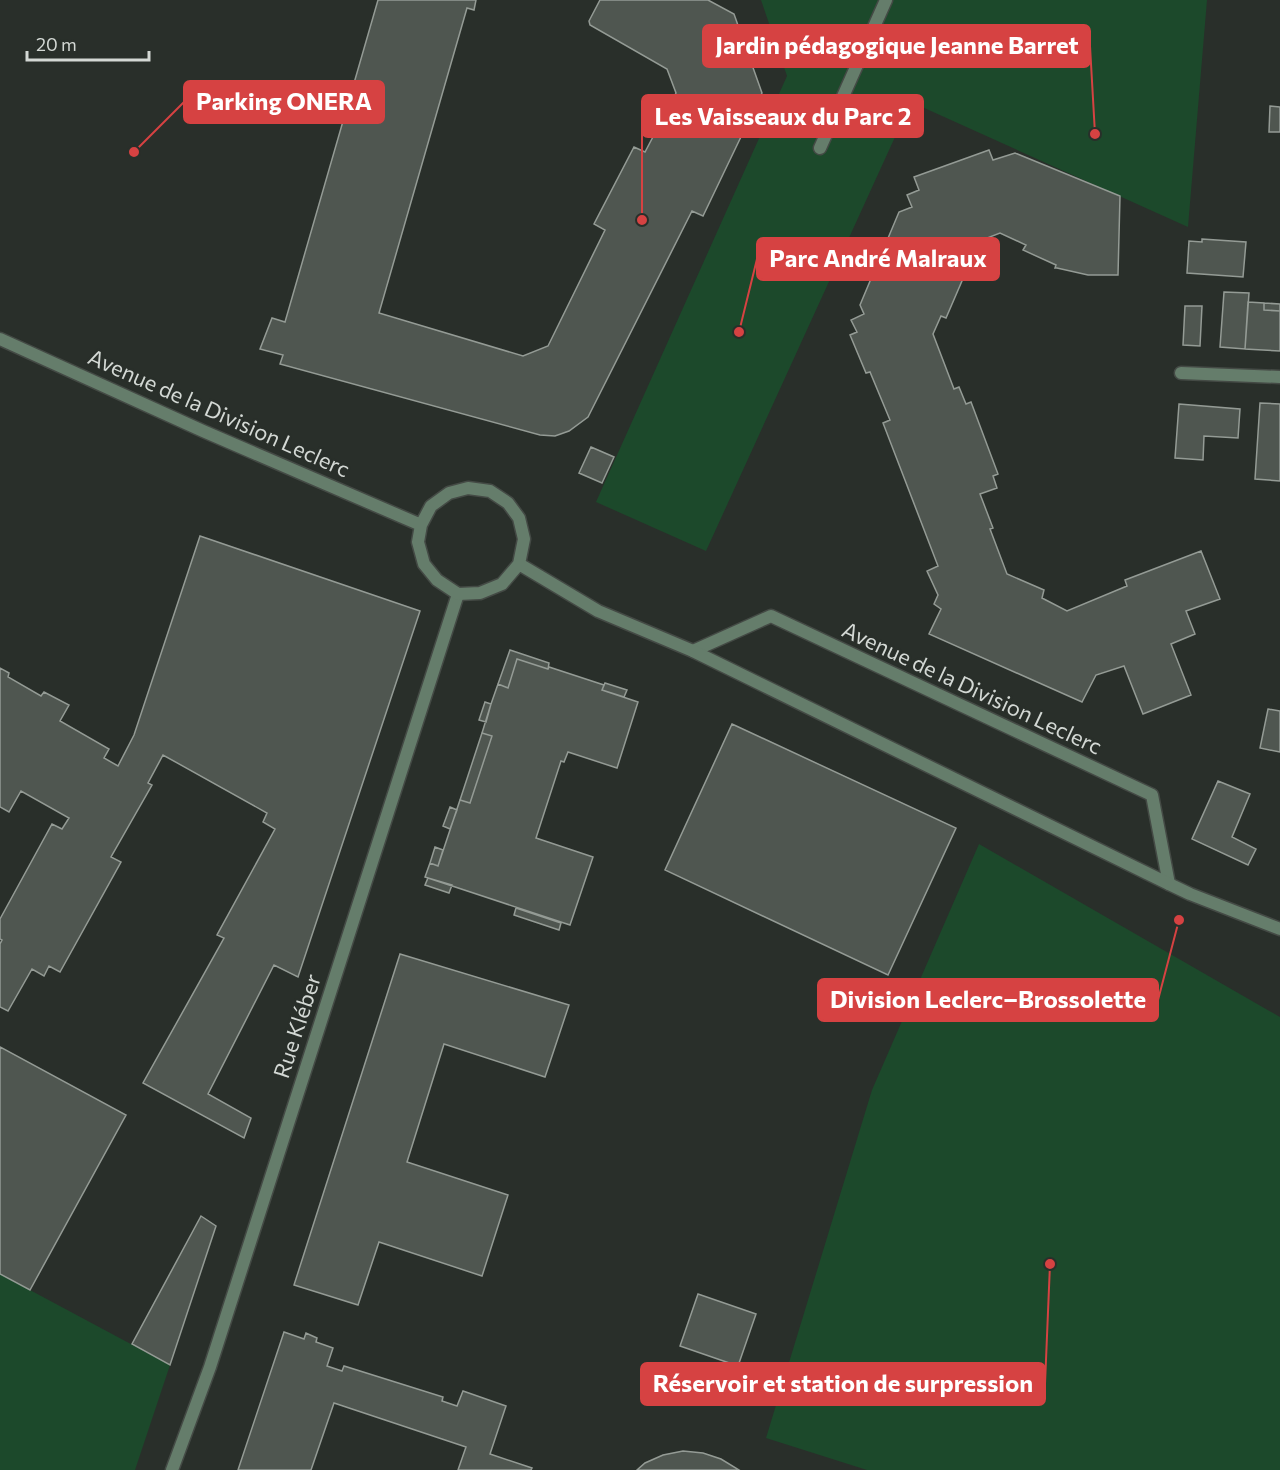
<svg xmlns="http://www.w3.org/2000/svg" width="1280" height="1470" font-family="Commissioner,sans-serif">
<rect width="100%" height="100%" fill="#292f2a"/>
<!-- green -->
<path fill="#1c492b" d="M 761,0 L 1207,0 L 1188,227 L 911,102 L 706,551 L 596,502 L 787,76 Z
M 979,844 L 1280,1017 L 1280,1470 L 867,1470 L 766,1438 L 872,1090 Z
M 0,1274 L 170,1365 L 135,1470 L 0,1470 Z"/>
<!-- building -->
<path fill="#4f5650" stroke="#949b95" stroke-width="1.5" d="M 378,0 L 476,0 L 474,10 L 467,8 L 379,313 L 523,356 L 548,346 L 605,230 L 594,224 L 634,147 L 645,152 L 676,93 L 667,69 L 590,25 L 589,21 L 600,0 L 708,0 L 734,14 L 762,93 L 703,216 L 692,211 L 588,417 L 569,431 L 555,436 L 540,435 L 280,364 L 283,355 L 260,349 L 272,318 L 285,322 Z
M 1270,106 L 1280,107 L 1280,132 L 1269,132 Z
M 989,150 L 993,160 L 1015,153 L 1120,196 L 1118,275 L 1088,275 L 1057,268 L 1055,268 L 1056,265 L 1023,250 L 1026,245 L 1000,233 L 974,243 L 964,266 L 968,267 L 946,318 L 941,316 L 933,334 L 954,389 L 959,387 L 966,404 L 971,402 L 998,474 L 993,476 L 997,488 L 980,494 L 993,528 L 990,529 L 1007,574 L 1044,590 L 1042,598 L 1067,611 L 1127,586 L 1125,580 L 1201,551 L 1220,599 L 1186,611 L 1195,634 L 1171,644 L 1191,695 L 1143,714 L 1124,666 L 1096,675 L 1082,702 L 929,634 L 941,609 L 934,604 L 938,595 L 927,571 L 938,566 L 883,423 L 890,420 L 870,372 L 866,373 L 850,335 L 857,332 L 851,320 L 864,314 L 860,305 L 899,212 L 912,207 L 907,195 L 919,190 L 914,177 Z
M 1202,239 L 1246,242 L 1243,277 L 1187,273 L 1189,241 L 1202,242 Z
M 1224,292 L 1249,293 L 1245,349 L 1220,347 Z
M 1248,302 L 1264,303 L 1264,310 L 1280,311 L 1280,351 L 1245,349 Z
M 1264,303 L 1280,304 L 1280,311 L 1264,310 Z
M 1185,306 L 1202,306 L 1200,346 L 1183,345 Z
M 1260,403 L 1280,404 L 1280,481 L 1255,479 Z
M 1179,404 L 1240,409 L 1238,438 L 1204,436 L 1203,460 L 1175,458 Z
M 591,447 L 614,457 L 602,483 L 579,473 Z
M 200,536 L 420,611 L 298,977 L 274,965 L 208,1094 L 251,1118 L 244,1138 L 143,1083 L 224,938 L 217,935 L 275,829 L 263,822 L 267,813 L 163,755 L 148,783 L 152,785 L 111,857 L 121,862 L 60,972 L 49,966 L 44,976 L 32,969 L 8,1011 L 0,1007 L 0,944 L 2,940 L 0,939 L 0,919 L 52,824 L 62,829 L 69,818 L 21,791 L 9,812 L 0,807 L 0,668 L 9,673 L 8,677 L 41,696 L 44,692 L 69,705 L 60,721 L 109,749 L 104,758 L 118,766 L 134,735 Z
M 510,650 L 549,663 L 548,669 L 517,659 L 508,688 L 498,684 Z
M 517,659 L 548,669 L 549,667 L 604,685 L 602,690 L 638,702 L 617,768 L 568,752 L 564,762 L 561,761 L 536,838 L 593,857 L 570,925 L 425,877 L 430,863 L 438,866 L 460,800 L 470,803 L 492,736 L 482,733 L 491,704 L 498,684 L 508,688 Z
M 605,683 L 627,690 L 624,697 L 602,690 Z
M 485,702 L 491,704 L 486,722 L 479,720 Z
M 1268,709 L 1280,711 L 1280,752 L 1260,748 Z
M 732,724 L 956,828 L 888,975 L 665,870 Z
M 482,733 L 492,736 L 470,803 L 460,800 Z
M 1218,781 L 1250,794 L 1232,837 L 1256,849 L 1248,865 L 1192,839 Z
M 450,807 L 457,810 L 450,829 L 443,826 Z
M 435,847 L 443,850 L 438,866 L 430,863 Z
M 428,878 L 452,885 L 449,893 L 425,885 Z
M 516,908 L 561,923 L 559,930 L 514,915 Z
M 400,954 L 569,1005 L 545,1077 L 444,1044 L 407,1162 L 508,1195 L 482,1276 L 379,1242 L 358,1305 L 294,1285 Z
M 0,1047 L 126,1115 L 30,1290 L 0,1274 Z
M 201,1216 L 216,1226 L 170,1365 L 132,1344 Z
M 698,1294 L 756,1314 L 738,1366 L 680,1346 Z
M 284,1332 L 304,1339 L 306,1333 L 317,1338 L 316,1342 L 333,1348 L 327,1366 L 342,1371 L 344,1366 L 443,1397 L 442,1401 L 457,1406 L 463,1391 L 506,1406 L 490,1454 L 532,1468 L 531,1470 L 458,1470 L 466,1447 L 334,1403 L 311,1470 L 238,1470 Z
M 683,1451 L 703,1453 L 721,1459 L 739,1470 L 637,1470 L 645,1463 L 663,1455 Z"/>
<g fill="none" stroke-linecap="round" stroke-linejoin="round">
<defs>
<path id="pedestrian" d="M 820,148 L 886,0"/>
<path id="minor" d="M 1181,373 L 1280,377
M 693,651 L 771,616 L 1152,795 L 1169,884
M 172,1470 L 210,1367 L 458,594"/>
<path id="tertiary" d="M 0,339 L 203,431 L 421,525
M 468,488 L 490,491 L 508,503 L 519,518 L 524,539 L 519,564 L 502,584 L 480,593 L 458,594 L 437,580 L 424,564 L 418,542 L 421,525 L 431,506 L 449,493 Z
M 519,564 L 598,611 L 693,651 L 1169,884 L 1190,894 L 1280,929"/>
</defs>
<!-- pedestrian casing -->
<use href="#pedestrian" stroke="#444a45" stroke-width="15"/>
<!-- minor casing -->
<use href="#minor" stroke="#444a45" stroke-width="15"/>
<!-- tertiary casing -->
<use href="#tertiary" stroke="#444a45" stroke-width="15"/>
<!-- pedestrian -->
<use href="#pedestrian" stroke="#657d6b" stroke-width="12"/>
<!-- minor -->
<use href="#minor" stroke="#657d6b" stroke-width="12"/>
<!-- tertiary -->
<use href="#tertiary" stroke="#657d6b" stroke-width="12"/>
</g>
<g text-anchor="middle" stroke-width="4.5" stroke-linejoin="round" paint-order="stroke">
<!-- street labels -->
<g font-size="22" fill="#d3d8d4" stroke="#292f2a">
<text transform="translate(219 413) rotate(24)" y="8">Avenue de la Division Leclerc</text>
<text transform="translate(972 688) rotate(25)" y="8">Avenue de la Division Leclerc</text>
<text transform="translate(297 1026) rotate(-72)" y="8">Rue Kléber</text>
</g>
</g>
<!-- callouts -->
<path fill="none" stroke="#d64242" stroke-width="2" d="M1095 134L1090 46M134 152L184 102M642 220L642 116M739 332L757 259M1179 920L1158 1000M1050 1264L1045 1384"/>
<g fill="#d64242" stroke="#292f2a" stroke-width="2">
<circle cx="1095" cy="134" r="6"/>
<circle cx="134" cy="152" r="6"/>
<circle cx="642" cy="220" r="6"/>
<circle cx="739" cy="332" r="6"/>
<circle cx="1179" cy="920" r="6"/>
<circle cx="1050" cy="1264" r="6"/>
</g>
<g fill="#d64242" stroke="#d64242" stroke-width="2">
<rect x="703" y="25" width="387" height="42" rx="6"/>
<rect x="184" y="81" width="200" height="42" rx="6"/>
<rect x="642" y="95" width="281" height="42" rx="6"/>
<rect x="757" y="238" width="242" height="42" rx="6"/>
<rect x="818" y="979" width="340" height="42" rx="6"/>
<rect x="641" y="1363" width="404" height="42" rx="6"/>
</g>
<g font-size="24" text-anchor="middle" font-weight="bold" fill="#fff">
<text x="897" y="54">Jardin pédagogique Jeanne Barret</text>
<text x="284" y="110">Parking ONERA</text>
<text x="783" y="125">Les Vaisseaux du Parc 2</text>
<text x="878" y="267">Parc André Malraux</text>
<text x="988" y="1008">Division Leclerc–Brossolette</text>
<text x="843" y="1392">Réservoir et station de surpression</text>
</g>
<!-- scale -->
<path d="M27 51v9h122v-9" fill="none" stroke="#d3d8d4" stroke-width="3"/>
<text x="36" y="51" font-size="18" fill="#d3d8d4" stroke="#292f2a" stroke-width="4.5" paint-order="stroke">20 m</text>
</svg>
